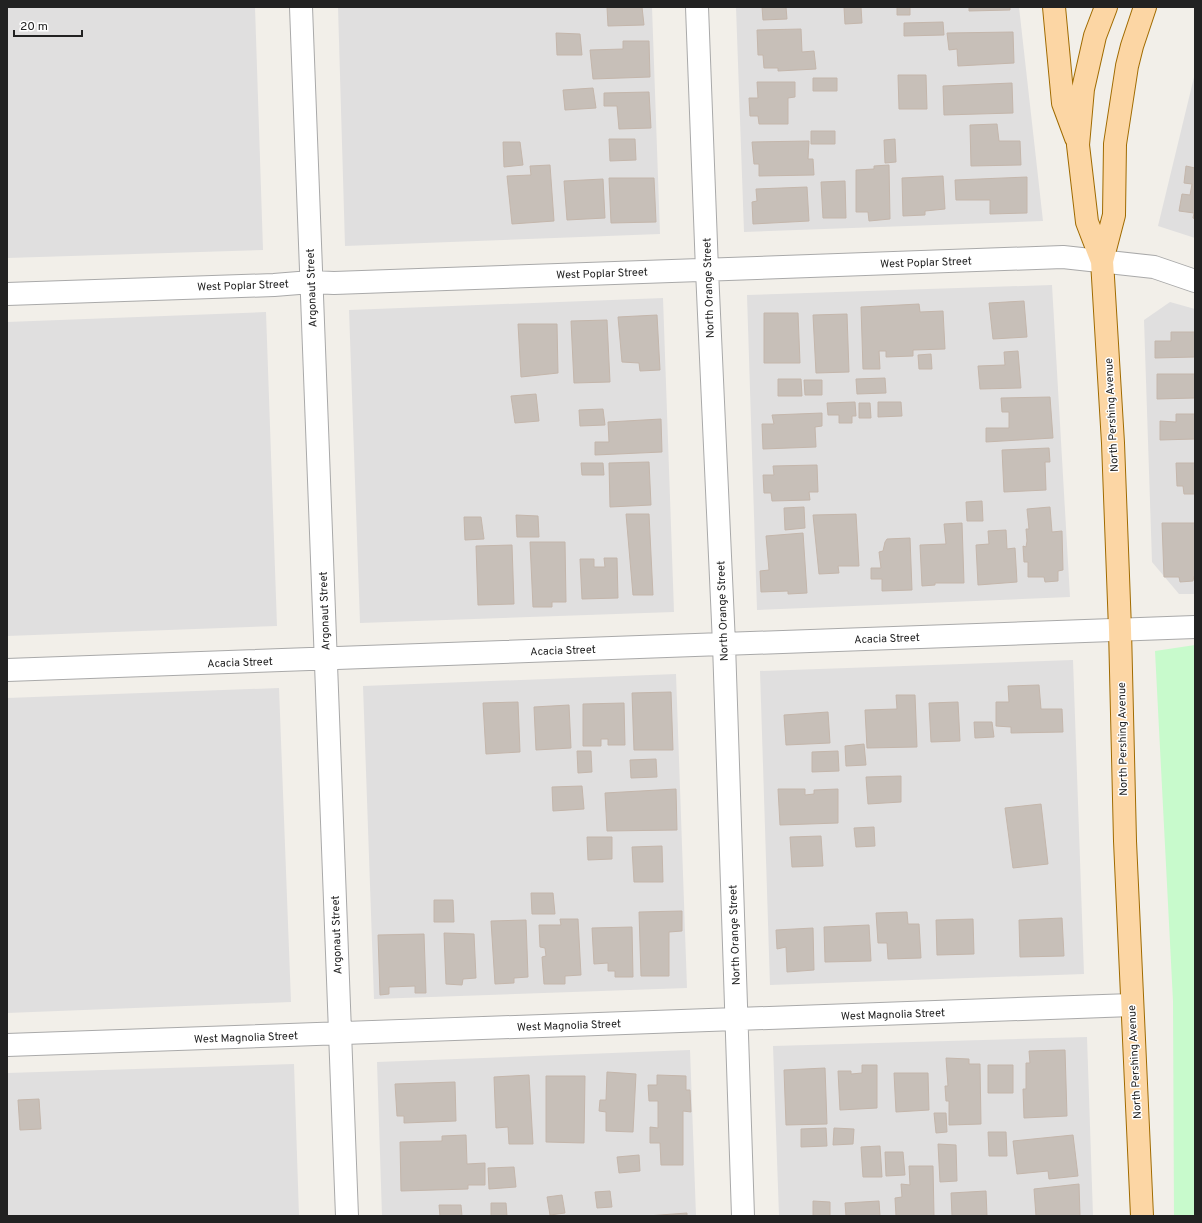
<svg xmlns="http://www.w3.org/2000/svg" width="1202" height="1223" font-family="Overpass,sans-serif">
<rect width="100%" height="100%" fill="#f2efe9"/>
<!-- residential -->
<path fill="#e0dfdf" d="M 7,7 L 255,7 L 263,250 L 7,258 Z
M 338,7 L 652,7 L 660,234 L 345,246 Z
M 736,7 L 1019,7 L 1043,221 L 744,232 Z
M 1195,73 L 1195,238 L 1158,226 Z
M 1052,285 L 1070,597 L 757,610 L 747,295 Z
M 663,298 L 674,612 L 360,623 L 349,310 Z
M 1170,302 L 1195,309 L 1195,594 L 1179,594 L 1152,562 L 1144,320 Z
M 266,312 L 277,626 L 7,636 L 7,322 Z
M 1073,660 L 1084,974 L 770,985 L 760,671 Z
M 676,674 L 687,988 L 374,999 L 363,686 Z
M 279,688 L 291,1002 L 7,1013 L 7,698 Z
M 1087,1037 L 1093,1216 L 779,1216 L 773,1046 Z
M 690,1050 L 696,1216 L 382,1216 L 377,1062 Z
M 294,1064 L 299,1216 L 7,1216 L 7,1073 Z"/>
<!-- park -->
<path fill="#c8facc" d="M 1195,645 L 1195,1216 L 1174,1216 L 1173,1001 L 1155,651 Z"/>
<!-- building -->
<path fill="#c7bfb8" stroke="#c4b6ab" d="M 607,7 L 642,7 L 644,25 L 608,26 Z
M 762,7 L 786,7 L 787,19 L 763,20 Z
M 844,7 L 861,7 L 862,23 L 845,24 Z
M 897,7 L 910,7 L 910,15 L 897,15 Z
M 969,7 L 1010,7 L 1010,10 L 969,11 Z
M 943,22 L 944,35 L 904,36 L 904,23 Z
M 801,29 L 802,52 L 814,51 L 816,69 L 778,71 L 778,68 L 764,68 L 763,55 L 758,55 L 757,30 Z
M 1013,32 L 1014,63 L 958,66 L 957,49 L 949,50 L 947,33 Z
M 556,33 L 580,34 L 582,55 L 557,55 Z
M 623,41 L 649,41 L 650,77 L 593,79 L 590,50 L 623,49 Z
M 898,75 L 926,75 L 927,109 L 899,109 Z
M 813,78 L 837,78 L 837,91 L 813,91 Z
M 757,82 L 795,82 L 795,97 L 788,98 L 788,124 L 759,124 L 758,116 L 750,116 L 749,98 L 758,98 Z
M 1012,83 L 1013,113 L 944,115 L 943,86 Z
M 593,88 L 596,108 L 565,110 L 563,90 Z
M 649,92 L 651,128 L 619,129 L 617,106 L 604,106 L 604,93 Z
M 997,124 L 999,141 L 1020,141 L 1021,165 L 971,166 L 970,125 Z
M 811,131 L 835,131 L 835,144 L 811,144 Z
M 609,139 L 635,139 L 636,160 L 610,161 Z
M 895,139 L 896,162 L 885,163 L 884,140 Z
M 809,141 L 808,159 L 813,159 L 814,175 L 759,176 L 759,164 L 754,164 L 752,142 Z
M 503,142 L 520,142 L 523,165 L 504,167 Z
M 550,165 L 554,221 L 512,224 L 507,176 L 531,175 L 530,166 Z
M 889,165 L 890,219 L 869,221 L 868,212 L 856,212 L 856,170 L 874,169 L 874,166 Z
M 1186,166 L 1195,168 L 1195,219 L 1193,218 L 1194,213 L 1179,211 L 1182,194 L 1190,195 L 1192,184 L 1184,183 Z
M 943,176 L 945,209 L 925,211 L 925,215 L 903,216 L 902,178 Z
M 1027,177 L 1027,213 L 990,214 L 990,200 L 956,200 L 955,180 Z
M 609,178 L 654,178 L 656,222 L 611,223 Z
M 603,179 L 605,218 L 567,220 L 564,181 Z
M 845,181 L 846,218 L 823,218 L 821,182 Z
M 807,187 L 809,221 L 753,224 L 752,202 L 757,201 L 756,189 Z
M 1024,301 L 1027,337 L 993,339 L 989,303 Z
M 919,304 L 920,312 L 943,311 L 945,349 L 913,350 L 913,356 L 886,357 L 886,351 L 879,351 L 880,369 L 863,369 L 861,307 Z
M 764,313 L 798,313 L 800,363 L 764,363 Z
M 847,314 L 849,372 L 816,373 L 813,315 Z
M 657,315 L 660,370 L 640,371 L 639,363 L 622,362 L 618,317 Z
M 607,320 L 610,382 L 574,383 L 571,321 Z
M 518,324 L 557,324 L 558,373 L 521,377 Z
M 1171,332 L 1195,332 L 1195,357 L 1155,358 L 1155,341 L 1171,341 Z
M 1018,351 L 1021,388 L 980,389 L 978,366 L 1005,365 L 1004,352 Z
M 931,354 L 932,369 L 919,369 L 918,355 Z
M 1157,374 L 1195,374 L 1195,398 L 1157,399 Z
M 885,378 L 886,393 L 857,394 L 856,379 Z
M 778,379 L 801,379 L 802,396 L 778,396 Z
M 804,380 L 822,380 L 822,395 L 805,395 Z
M 536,394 L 539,421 L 515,423 L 511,396 Z
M 1050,397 L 1053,438 L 986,442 L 986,428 L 1009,428 L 1009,412 L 1002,412 L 1001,398 Z
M 855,402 L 856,416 L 852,416 L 852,423 L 839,423 L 839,415 L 828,415 L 827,403 Z
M 878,402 L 901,402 L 902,416 L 878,417 Z
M 859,403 L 870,403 L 871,418 L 859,418 Z
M 603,409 L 605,425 L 580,426 L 579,410 Z
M 822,413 L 822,426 L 815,427 L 816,447 L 763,449 L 762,424 L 774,424 L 772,415 Z
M 1176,414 L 1195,414 L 1195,439 L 1160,440 L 1160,421 L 1176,422 Z
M 661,419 L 662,452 L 595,455 L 595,442 L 609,442 L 608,422 Z
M 1049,448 L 1050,462 L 1045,462 L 1046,490 L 1004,492 L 1002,450 Z
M 649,462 L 651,505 L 610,507 L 609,463 Z
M 581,463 L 603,463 L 604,475 L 582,475 Z
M 1176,463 L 1195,463 L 1195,494 L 1184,494 L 1183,486 L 1177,486 Z
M 817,465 L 818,492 L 809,492 L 810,500 L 772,501 L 771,493 L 764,493 L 763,475 L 774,475 L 773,466 Z
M 982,501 L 983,521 L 967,521 L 966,502 Z
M 804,507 L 805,528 L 785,530 L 784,508 Z
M 1050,507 L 1052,532 L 1062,531 L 1063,570 L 1058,571 L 1058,581 L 1045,582 L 1044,577 L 1028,577 L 1028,562 L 1024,562 L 1023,546 L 1026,547 L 1027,541 L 1026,529 L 1029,529 L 1027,509 Z
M 626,514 L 649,514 L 653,595 L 633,595 Z
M 856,514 L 859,566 L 838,566 L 839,573 L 819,574 L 813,515 Z
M 516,515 L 538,516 L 539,537 L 517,537 Z
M 464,517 L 481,517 L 484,539 L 465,540 Z
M 962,523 L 964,583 L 935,583 L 935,585 L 922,586 L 920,545 L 946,544 L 944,524 Z
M 1162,523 L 1195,523 L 1195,576 L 1194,576 L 1193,581 L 1180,582 L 1179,577 L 1164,577 Z
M 1006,530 L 1007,549 L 1015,548 L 1017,582 L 978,585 L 976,545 L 989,544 L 988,531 Z
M 803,533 L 807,593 L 788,594 L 788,591 L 761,592 L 760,571 L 769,570 L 766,536 Z
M 910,538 L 912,590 L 882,591 L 882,579 L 871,579 L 871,568 L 881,568 L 879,552 L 883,551 L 885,542 L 887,539 Z
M 530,542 L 565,542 L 566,602 L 552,602 L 552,607 L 533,607 Z
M 512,545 L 514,604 L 478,605 L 476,546 Z
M 604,558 L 617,558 L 618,598 L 582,599 L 580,559 L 594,559 L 594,567 L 605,567 Z
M 1039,685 L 1041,709 L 1062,709 L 1063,732 L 1011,733 L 1011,727 L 996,726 L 996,702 L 1009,702 L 1008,686 Z
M 671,692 L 673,750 L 634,750 L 632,693 Z
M 896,695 L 915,695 L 917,747 L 867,748 L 865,710 L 897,709 Z
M 518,702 L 520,752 L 486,754 L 483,703 Z
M 958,702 L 960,741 L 931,742 L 929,703 Z
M 624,703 L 625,745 L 608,745 L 608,739 L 601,739 L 601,746 L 583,746 L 583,704 Z
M 569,705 L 571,748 L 536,750 L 534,707 Z
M 828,712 L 830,743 L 786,745 L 784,715 Z
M 974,722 L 992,722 L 994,737 L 975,738 Z
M 864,744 L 866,765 L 846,766 L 845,746 Z
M 577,751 L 591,751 L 592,772 L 578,773 Z
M 838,751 L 839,771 L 812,772 L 812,752 Z
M 656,759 L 657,777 L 631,778 L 630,760 Z
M 901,776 L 901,802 L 868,804 L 866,777 Z
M 582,786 L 584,809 L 553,811 L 552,787 Z
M 676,789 L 677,830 L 607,831 L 605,793 Z
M 778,789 L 805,789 L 805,795 L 814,794 L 814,790 L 838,789 L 838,823 L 780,825 Z
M 1041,804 L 1048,864 L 1013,868 L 1005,808 Z
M 874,827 L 875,846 L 856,847 L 854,828 Z
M 821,836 L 823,866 L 792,867 L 790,837 Z
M 587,837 L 612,837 L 612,859 L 588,860 Z
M 662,846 L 663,882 L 634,882 L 632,847 Z
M 531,893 L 553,893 L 555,914 L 532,914 Z
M 434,900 L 453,900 L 454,922 L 434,922 Z
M 682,911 L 682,931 L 669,932 L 669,976 L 641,976 L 639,912 Z
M 907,912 L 908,924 L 919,924 L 921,958 L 888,959 L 887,943 L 878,943 L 876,913 Z
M 1062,918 L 1064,956 L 1020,957 L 1019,920 Z
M 560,919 L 578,919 L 581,975 L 565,976 L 565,984 L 544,984 L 542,957 L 546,956 L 545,948 L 540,947 L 539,925 L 561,925 Z
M 973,919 L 974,954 L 937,955 L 936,920 Z
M 526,920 L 528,977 L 514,978 L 514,983 L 495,984 L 491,921 Z
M 869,925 L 871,961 L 825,962 L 824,927 Z
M 632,927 L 633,977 L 615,977 L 615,971 L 608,971 L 608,963 L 594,964 L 592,928 Z
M 813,928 L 814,970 L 787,972 L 786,947 L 777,949 L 776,930 Z
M 444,933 L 474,934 L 476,978 L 463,979 L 462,985 L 446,984 Z
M 424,934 L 426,993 L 415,993 L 415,986 L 389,987 L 389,994 L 380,995 L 378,935 Z
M 1065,1050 L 1067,1116 L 1024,1118 L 1023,1089 L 1026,1089 L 1026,1063 L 1030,1063 L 1029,1051 Z
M 946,1058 L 969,1059 L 969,1064 L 980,1064 L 981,1124 L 949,1125 L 949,1101 L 946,1101 L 945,1086 L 948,1086 Z
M 862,1065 L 877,1065 L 877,1108 L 840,1110 L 838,1071 L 851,1071 L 851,1074 L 862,1073 Z
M 988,1065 L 1013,1065 L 1013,1093 L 988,1093 Z
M 825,1068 L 827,1124 L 786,1125 L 784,1070 Z
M 607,1072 L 636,1074 L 633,1132 L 606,1131 L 606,1112 L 599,1111 L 600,1100 L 606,1100 Z
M 894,1073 L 928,1073 L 929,1110 L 896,1112 Z
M 529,1075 L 533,1144 L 509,1144 L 508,1127 L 496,1128 L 494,1077 Z
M 657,1075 L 686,1076 L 686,1090 L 690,1090 L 691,1112 L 683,1111 L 683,1165 L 661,1165 L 660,1143 L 650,1143 L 650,1127 L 658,1128 L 658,1101 L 649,1101 L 648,1085 L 657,1085 Z
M 546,1076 L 585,1076 L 584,1143 L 546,1142 Z
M 455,1082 L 456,1121 L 404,1123 L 404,1116 L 397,1116 L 395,1084 Z
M 39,1099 L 41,1129 L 20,1130 L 18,1100 Z
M 934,1113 L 946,1113 L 947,1132 L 936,1133 Z
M 826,1128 L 827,1146 L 801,1147 L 801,1129 Z
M 834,1128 L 854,1129 L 853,1144 L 833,1145 Z
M 988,1132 L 1006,1132 L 1007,1156 L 989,1156 Z
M 466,1135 L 467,1164 L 485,1163 L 485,1185 L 468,1185 L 468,1189 L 401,1191 L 400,1142 L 442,1141 L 442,1136 Z
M 1073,1135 L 1078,1176 L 1049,1179 L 1048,1171 L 1017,1174 L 1013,1141 Z
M 938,1144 L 956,1145 L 957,1181 L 940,1182 Z
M 880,1146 L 882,1177 L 863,1177 L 861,1147 Z
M 885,1152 L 903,1152 L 905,1175 L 886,1176 Z
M 639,1155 L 640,1171 L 619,1173 L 617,1157 Z
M 909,1166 L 933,1166 L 934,1216 L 896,1216 L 895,1198 L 902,1197 L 901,1184 L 910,1185 Z
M 514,1167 L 516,1187 L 489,1189 L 488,1168 Z
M 1079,1184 L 1080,1216 L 1036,1216 L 1034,1189 Z
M 610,1191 L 612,1207 L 597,1208 L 595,1192 Z
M 986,1191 L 987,1216 L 952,1216 L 951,1193 Z
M 562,1195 L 565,1213 L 550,1215 L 547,1197 Z
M 813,1201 L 830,1202 L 830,1216 L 813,1216 Z
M 879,1201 L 880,1216 L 846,1216 L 845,1203 Z
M 491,1203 L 506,1203 L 507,1216 L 491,1216 Z
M 439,1205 L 461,1205 L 462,1216 L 440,1216 Z
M 687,1213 L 687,1216 L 647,1216 Z"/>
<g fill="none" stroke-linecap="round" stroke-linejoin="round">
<defs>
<path id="minor" d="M 301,7 L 347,1216
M 697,7 L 707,270 L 724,644 L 743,1216
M 7,294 L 274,285 L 311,282 L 334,283 L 1063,257 L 1154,267 L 1195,281
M 7,670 L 1195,627
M 7,1045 L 1132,1005"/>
<path id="major" d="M 1054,7 L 1063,103 L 1076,138
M 1106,7 L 1095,36 L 1083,89 L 1078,145 L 1087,222 L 1102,261 L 1113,443 L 1120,629 L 1125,841 L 1142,1216
M 1102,261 L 1114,215 L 1115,144 L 1127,66 L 1132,46 L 1145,7"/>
</defs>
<!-- minor casing -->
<use href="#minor" stroke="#a9a9a9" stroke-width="24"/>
<!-- major casing -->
<use href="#major" stroke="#a06b00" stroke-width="24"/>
<!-- minor -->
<use href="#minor" stroke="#fff" stroke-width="22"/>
<!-- major -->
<use href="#major" stroke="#fcd6a4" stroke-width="22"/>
</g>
<g text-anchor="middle" stroke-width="3" stroke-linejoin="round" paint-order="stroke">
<!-- street labels -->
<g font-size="11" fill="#222" stroke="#fff">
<text transform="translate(926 262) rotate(-2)" y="4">West Poplar Street</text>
<text transform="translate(602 273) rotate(-2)" y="4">West Poplar Street</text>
<text transform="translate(243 285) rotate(-2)" y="4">West Poplar Street</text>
<text transform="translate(311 288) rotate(-92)" y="4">Argonaut Street</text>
<text transform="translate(708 288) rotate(-92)" y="4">North Orange Street</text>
<text transform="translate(1111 415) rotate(-93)" y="4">North Pershing Avenue</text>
<text transform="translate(324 611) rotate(-92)" y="4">Argonaut Street</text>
<text transform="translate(722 611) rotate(-92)" y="4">North Orange Street</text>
<text transform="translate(887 638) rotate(-2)" y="4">Acacia Street</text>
<text transform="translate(563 650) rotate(-2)" y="4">Acacia Street</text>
<text transform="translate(240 662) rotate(-2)" y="4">Acacia Street</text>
<text transform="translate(1122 739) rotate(-91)" y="4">North Pershing Avenue</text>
<text transform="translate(336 935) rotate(-92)" y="4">Argonaut Street</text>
<text transform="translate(734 935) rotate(-92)" y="4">North Orange Street</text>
<text transform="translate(893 1014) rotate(-2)" y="4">West Magnolia Street</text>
<text transform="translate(569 1025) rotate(-2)" y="4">West Magnolia Street</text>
<text transform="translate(246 1037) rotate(-2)" y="4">West Magnolia Street</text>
<text transform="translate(1134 1062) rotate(-93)" y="4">North Pershing Avenue</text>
</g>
</g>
<!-- border -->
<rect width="1202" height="1223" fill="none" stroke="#222222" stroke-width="16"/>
<!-- scale -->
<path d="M14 30v6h68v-6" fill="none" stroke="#222222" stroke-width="2"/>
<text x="20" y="30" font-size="12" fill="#222222" stroke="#ffffff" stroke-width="3" paint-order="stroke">20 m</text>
</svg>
